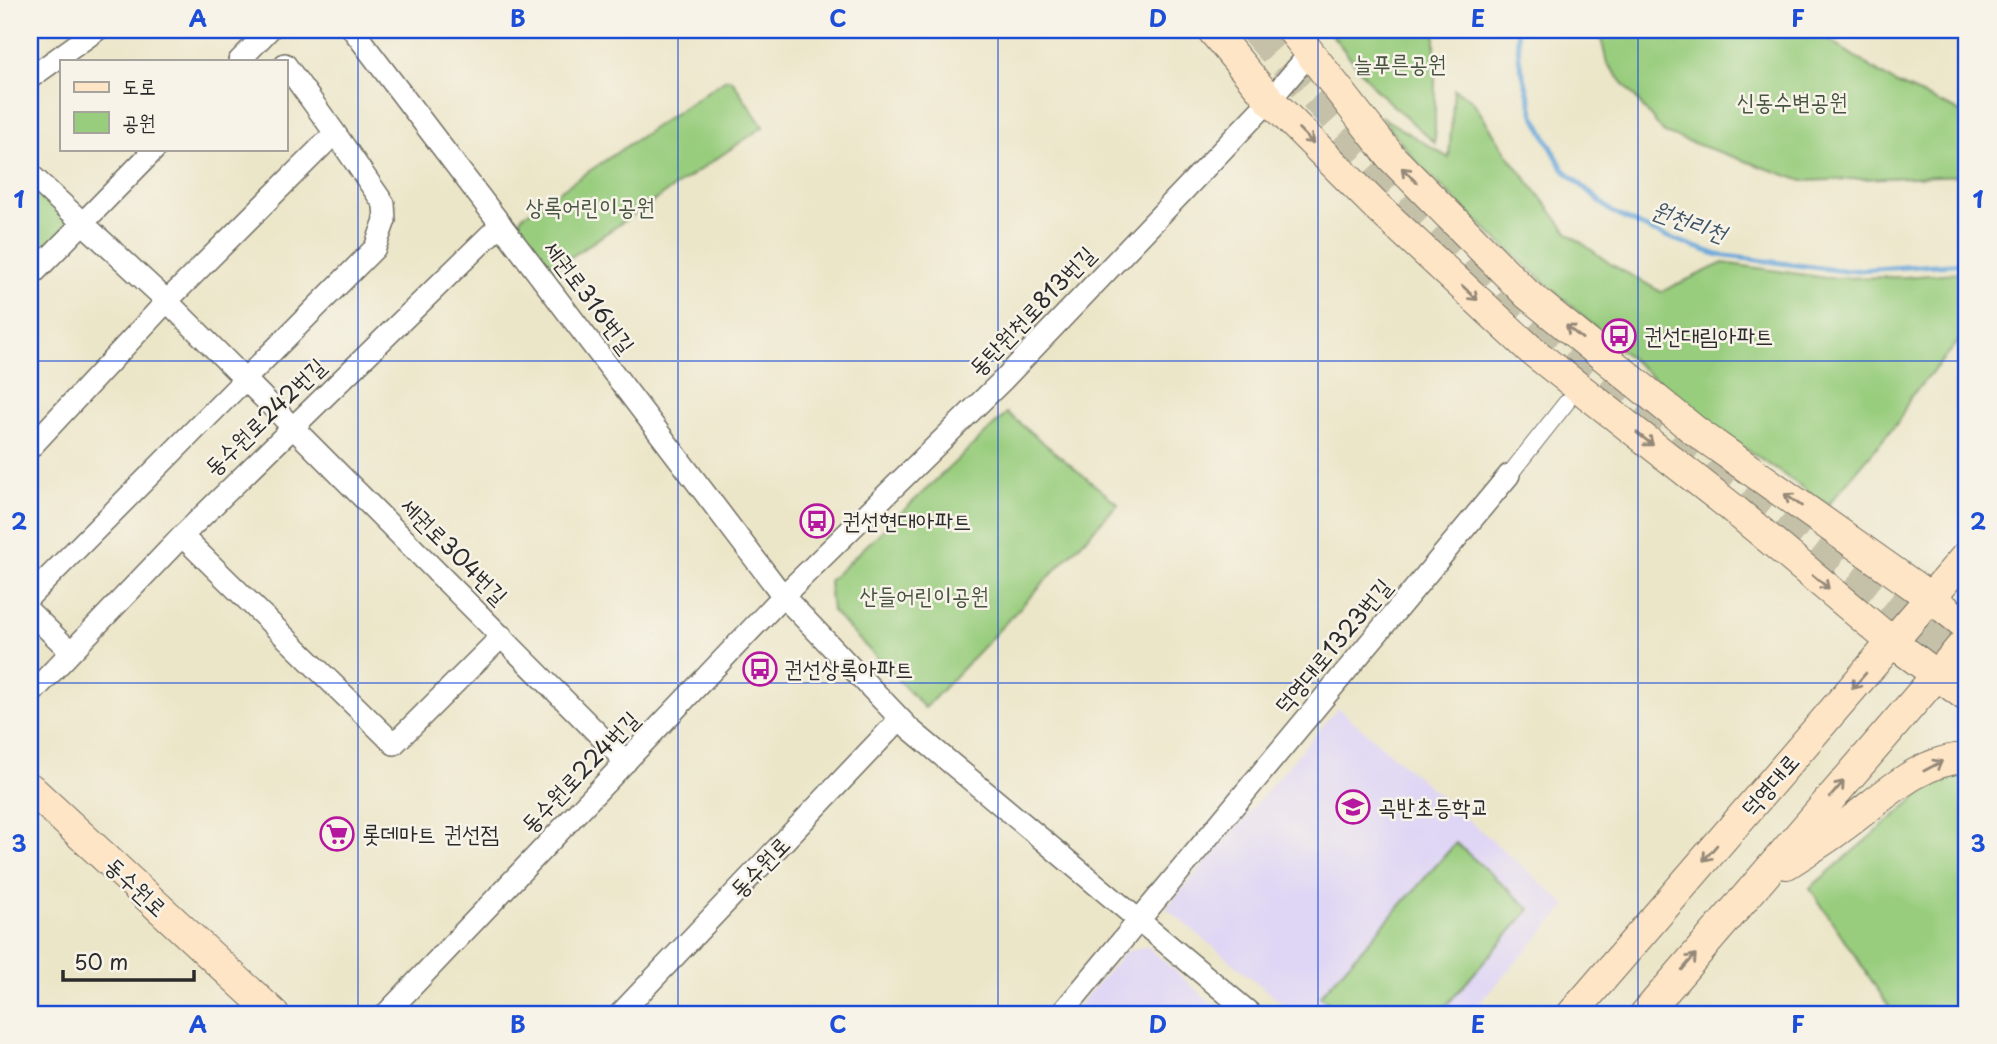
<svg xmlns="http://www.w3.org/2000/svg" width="1997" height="1044" font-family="'Playpen Sans','Poor Story',sans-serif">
<rect width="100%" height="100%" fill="#f7f3e8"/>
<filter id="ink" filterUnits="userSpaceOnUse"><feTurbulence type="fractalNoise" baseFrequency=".0143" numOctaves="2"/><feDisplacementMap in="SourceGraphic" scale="14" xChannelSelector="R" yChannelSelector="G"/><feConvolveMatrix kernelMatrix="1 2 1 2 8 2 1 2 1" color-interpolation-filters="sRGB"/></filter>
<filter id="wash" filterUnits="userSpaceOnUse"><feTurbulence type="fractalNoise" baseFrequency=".00686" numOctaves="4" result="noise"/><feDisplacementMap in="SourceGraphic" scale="28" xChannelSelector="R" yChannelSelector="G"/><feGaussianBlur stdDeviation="1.57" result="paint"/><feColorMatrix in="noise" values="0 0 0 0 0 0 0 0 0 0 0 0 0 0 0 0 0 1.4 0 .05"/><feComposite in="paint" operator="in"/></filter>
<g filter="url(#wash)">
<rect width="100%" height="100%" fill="#ece6c9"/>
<!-- built -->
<path fill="#dfd5f5" d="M 1338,708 L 1567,905 L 1470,1014 L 1295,1014 L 1166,908 Z
M 1147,946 L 1224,1014 L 1071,1014 L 1125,952 Z"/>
<!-- green -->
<path fill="#99cd7e" stroke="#627c54" stroke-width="2" d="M 1328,30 L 1435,30 L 1435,143 L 1377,91 Z
M 1599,30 L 1814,30 L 1895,83 L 1967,115 L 1967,175 L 1803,181 L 1664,133 L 1607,63 Z
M 726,79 L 732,80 L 763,127 L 550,271 L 519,225 L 521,217 Z
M 1454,89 L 1472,100 L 1508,155 L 1568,233 L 1612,265 L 1661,292 L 1723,263 L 1826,278 L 1905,277 L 1967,272 L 1967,332 L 1911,396 L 1898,422 L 1828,505 L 1701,418 L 1623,352 L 1496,239 L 1419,165 L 1380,116 L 1449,158 Z
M 30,182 L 77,225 L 30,273 Z
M 1007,413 L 1118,504 L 925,708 L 832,611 L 829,581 Z
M 1945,773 L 1967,775 L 1967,1014 L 1894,1014 L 1810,888 Z
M 1456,843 L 1530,909 L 1439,1014 L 1341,1014 L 1320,996 Z"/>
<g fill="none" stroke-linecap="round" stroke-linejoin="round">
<!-- stream -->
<path stroke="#66a6d9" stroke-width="5" d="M 1517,30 L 1519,59 L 1534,115 L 1563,169 L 1612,212 L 1654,232 L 1718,255 L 1844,271 L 1967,263"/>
</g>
</g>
<g filter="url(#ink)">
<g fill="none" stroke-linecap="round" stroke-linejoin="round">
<!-- secondary-tunnel -->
<path stroke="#c5c1a9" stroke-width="30" stroke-dasharray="30 15" stroke-linecap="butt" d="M 1254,30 L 1391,182 L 1548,333 L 1967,660"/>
<defs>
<path id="pedestrian" d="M 1509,475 L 1566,403"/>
<path id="minor" d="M 353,30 L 783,596 L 910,729 L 1251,1014
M 239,61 L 269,30
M 30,78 L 97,30
M 30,174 L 167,301 L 626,762
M 30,277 L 155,149
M 30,448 L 167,301 L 335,133 L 285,64
M 182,536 L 394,744 L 502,636
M 30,596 L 375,248 L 385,220 L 384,204 L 335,133
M 30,612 L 71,652
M 30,695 L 182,536 L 501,224
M 386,1014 L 783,596 L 1003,380 L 1270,100 L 1310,53
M 620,1014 L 900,719
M 1061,1014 L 1509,475"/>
<path id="secondary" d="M 1212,30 L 1270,100 L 1375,205 L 1531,350 L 1730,506 L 1892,642 L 1967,697
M 1292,30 L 1392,158 L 1527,294 L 1694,430 L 1931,598 L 1967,626
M 30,788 L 274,1014
M 1787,864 C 1805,852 1824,841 1841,828 C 1879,801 1918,759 1967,758
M 1572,1014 L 1967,555
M 1645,1014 L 1967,640"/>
</defs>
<!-- pedestrian casing -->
<use href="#pedestrian" stroke="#6f6c62" stroke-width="18"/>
<!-- minor casing -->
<use href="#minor" stroke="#6f6c62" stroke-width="24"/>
<!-- secondary casing -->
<use href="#secondary" stroke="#6f6c62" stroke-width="32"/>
<!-- pedestrian -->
<use href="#pedestrian" stroke="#fff" stroke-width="16"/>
<!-- minor -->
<use href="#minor" stroke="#fff" stroke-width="21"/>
<!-- secondary -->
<use href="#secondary" stroke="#fee5c5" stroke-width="30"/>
</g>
<!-- one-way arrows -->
<defs><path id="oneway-shaft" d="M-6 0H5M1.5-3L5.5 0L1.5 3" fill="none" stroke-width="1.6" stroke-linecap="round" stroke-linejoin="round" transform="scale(1.75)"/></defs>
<g stroke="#948878">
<use href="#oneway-shaft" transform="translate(1306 136) rotate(45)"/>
<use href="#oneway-shaft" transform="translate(1409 175) rotate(-135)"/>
<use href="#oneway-shaft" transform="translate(1470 293) rotate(43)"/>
<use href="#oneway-shaft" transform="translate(1574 332) rotate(-141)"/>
<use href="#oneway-shaft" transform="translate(1645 439) rotate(38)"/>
<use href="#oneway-shaft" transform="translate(1793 500) rotate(-145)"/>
<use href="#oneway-shaft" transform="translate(1821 582) rotate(40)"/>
<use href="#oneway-shaft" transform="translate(1859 681) rotate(131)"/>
<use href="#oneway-shaft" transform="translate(1933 766) rotate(-28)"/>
<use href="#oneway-shaft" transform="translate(1837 789) rotate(-50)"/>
<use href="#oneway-shaft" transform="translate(1710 853) rotate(131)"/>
<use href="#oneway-shaft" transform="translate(1689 962) rotate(-49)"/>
</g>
</g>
<!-- grid -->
<path fill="none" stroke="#1d4ed8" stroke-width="2" stroke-opacity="0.55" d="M 358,30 L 358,1014M 678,30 L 678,1014M 998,30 L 998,1014M 1318,30 L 1318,1014M 1638,30 L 1638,1014M 30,361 L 1967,361M 30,683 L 1967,683"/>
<!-- icons -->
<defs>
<symbol id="bus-ring" viewBox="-11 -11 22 22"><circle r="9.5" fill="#f7f3e8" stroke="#b5179e" stroke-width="1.5"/><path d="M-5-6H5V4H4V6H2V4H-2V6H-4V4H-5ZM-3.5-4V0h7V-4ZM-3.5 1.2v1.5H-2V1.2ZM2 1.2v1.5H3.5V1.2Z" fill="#b5179e"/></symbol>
<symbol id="school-ring" viewBox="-11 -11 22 22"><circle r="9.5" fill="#f7f3e8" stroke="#b5179e" stroke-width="1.5"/><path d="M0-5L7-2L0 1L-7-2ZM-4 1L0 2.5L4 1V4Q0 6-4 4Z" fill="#b5179e"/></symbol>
<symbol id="supermarket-ring" viewBox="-11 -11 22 22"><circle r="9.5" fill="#f7f3e8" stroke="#b5179e" stroke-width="1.5"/><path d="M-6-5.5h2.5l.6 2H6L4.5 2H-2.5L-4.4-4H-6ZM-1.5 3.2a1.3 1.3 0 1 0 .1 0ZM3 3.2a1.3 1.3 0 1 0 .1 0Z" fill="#b5179e"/></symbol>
</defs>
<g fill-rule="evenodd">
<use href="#bus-ring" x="1600" y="317" width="38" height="38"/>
<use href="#bus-ring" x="798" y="502" width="38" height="38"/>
<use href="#bus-ring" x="741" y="650" width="38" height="38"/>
<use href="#school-ring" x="1334" y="788" width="38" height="38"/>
<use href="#supermarket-ring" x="318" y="815" width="38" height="38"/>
</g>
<g text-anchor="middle" stroke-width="5" stroke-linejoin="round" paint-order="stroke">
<!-- park labels -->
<g font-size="23" fill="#465440" stroke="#f7f3e8">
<text x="1400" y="72">늘푸른공원</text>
<text x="1792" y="110">신동수변공원</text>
<text x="590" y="215">상록어린이공원</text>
<text x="924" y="604">산들어린이공원</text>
</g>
<!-- street labels -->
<g font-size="23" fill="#2b2b2b" stroke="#f7f3e8">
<text transform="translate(589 297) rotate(53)" y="8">세권로316번길</text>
<text transform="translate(1032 311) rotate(-46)" y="8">동탄원천로813번길</text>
<text transform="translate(265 417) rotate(-44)" y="8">동수원로242번길</text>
<text transform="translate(454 551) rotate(45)" y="8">세권로304번길</text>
<text transform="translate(1333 646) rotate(-50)" y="8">덕영대로1323번길</text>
<text transform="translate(580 772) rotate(-46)" y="8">동수원로224번길</text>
<text transform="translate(1770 785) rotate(-49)" y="8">덕영대로</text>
<text transform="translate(760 867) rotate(-46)" y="8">동수원로</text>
<text transform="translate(136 887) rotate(43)" y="8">동수원로</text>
</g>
<!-- poi labels -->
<g font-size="23" fill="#2b2b2b" stroke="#f7f3e8" text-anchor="start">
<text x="1644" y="344">권선대림아파트</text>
<text x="842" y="529">권선현대아파트</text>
<text x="784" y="677">권선상록아파트</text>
<text x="1378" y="815">곡반초등학교</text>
<text x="362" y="842">롯데마트 권선점</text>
</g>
<!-- water labels -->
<g font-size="24" font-style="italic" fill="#405668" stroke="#f7f3e8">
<text transform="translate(1689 222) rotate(20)" y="8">원천리천</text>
</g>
</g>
<!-- margin -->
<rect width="1997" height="1044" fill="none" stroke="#f7f3e8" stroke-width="77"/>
<!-- legend -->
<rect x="60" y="60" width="228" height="91" fill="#f7f3e8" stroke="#a5a39c" stroke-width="2"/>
<rect x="74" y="82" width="35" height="10" fill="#fee5c5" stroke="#a5a39c" stroke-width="2"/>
<text x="122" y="94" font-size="21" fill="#2b2b2b">도로</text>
<rect x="74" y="112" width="35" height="21" fill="#99cd7e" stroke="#a5a39c" stroke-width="2"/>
<text x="122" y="130" font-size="21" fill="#2b2b2b">공원</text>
<!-- scale -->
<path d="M63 970v10h131v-10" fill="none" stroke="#2b2b2b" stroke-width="3.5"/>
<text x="74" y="970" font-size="21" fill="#2b2b2b" stroke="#f7f3e8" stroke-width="5" paint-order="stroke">50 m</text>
<rect x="38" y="38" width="1920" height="968" fill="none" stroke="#1d4ed8" stroke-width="2.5"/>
<g font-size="23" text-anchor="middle" font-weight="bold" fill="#1d4ed8">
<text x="198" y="27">A</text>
<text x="518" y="27">B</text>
<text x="838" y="27">C</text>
<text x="1158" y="27">D</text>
<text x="1478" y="27">E</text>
<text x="1798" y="27">F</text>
<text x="19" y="208">1</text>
<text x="1978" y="208">1</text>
<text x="19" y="530">2</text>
<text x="1978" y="530">2</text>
<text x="19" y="852">3</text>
<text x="1978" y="852">3</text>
<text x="198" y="1033">A</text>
<text x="518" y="1033">B</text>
<text x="838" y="1033">C</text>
<text x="1158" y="1033">D</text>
<text x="1478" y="1033">E</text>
<text x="1798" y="1033">F</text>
</g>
</svg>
